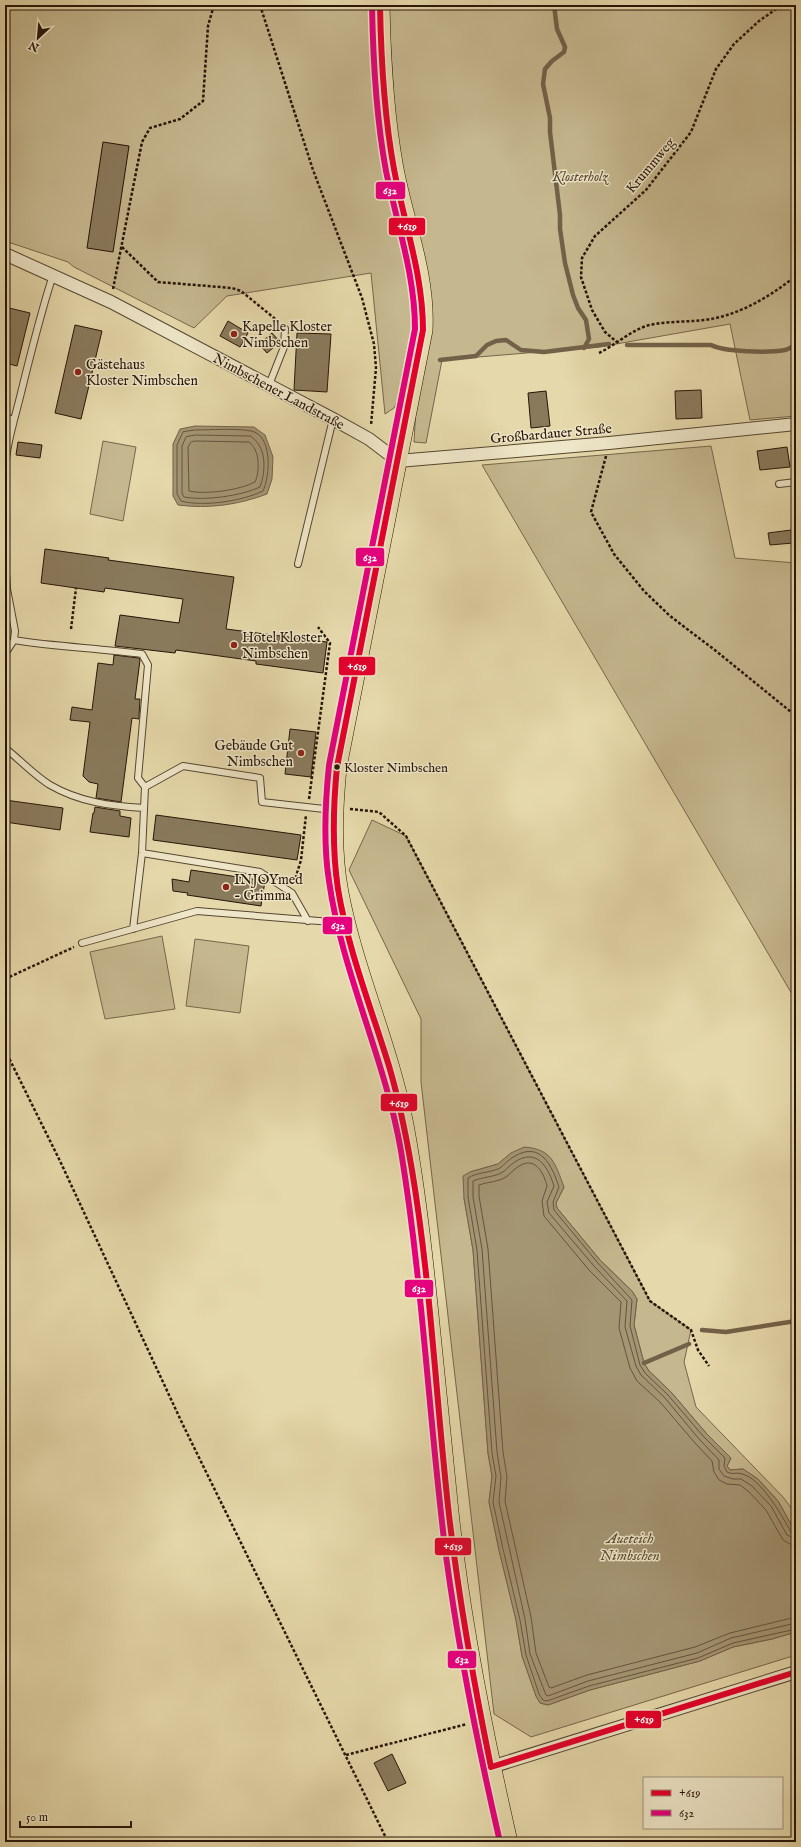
<svg xmlns="http://www.w3.org/2000/svg" width="801" height="1847" font-family="'IM FELL English',serif">
<rect width="100%" height="100%" fill="#e5d8aa"/>
<filter id="stains"><feTurbulence type="fractalNoise" baseFrequency=".005" numOctaves="4"/><feColorMatrix values="0 0 0 0 .2 0 0 0 0 .09 0 0 0 0 .02 0 0 0 .5 -.17"/></filter>
<radialGradient id="worn" r=".72"><stop offset=".6" stop-color="#630" stop-opacity="0"/><stop offset="1" stop-color="#630" stop-opacity=".3"/></radialGradient>
<!-- green -->
<path fill="#c5b78e" stroke="#76664b" d="M 5,5 L 372,5 L 416,318 L 408,378 L 394,408 L 385,414 L 371,273 L 227,296 L 194,328 L 74,267 L 68,262 L 5,241 Z
M 388,5 L 796,5 L 796,416 L 750,420 L 730,324 L 599,347 L 442,360 L 426,443 L 414,442 L 416,408 L 427,356 L 395,116 Z
M 103,441 L 136,447 L 123,521 L 90,514 Z
M 711,446 L 735,558 L 796,563 L 796,1001 L 482,465 Z
M 372,820 L 406,836 L 650,1301 L 691,1330 L 684,1362 L 696,1407 L 783,1497 L 796,1514 L 796,1533 L 778,1501 L 758,1479 L 743,1469 L 730,1470 L 727,1466 L 731,1458 L 706,1433 L 671,1392 L 649,1371 L 644,1363 L 634,1325 L 637,1299 L 632,1291 L 600,1260 L 557,1208 L 556,1203 L 564,1187 L 511,1153 L 498,1164 L 470,1172 L 464,1198 L 473,1250 L 488,1453 L 492,1476 L 489,1502 L 499,1550 L 516,1620 L 522,1656 L 536,1696 L 540,1703 L 548,1705 L 590,1690 L 700,1661 L 733,1647 L 772,1639 L 796,1632 L 796,1655 L 531,1737 L 494,1714 L 421,1082 L 421,1019 L 349,870 Z
M 162,936 L 175,1009 L 105,1019 L 90,952 Z
M 195,939 L 249,946 L 240,1013 L 186,1006 Z"/>
<!-- water -->
<path fill="#a49573" stroke="#726148" d="M 195,426 L 254,427 L 265,435 L 273,457 L 272,479 L 267,494 C 238,505 208,509 178,505 L 173,496 L 173,444 L 180,429 Z
M 524,1147 C 552,1149 555,1163 564,1187 L 556,1203 L 557,1208 L 600,1260 L 632,1291 L 637,1299 L 634,1325 L 644,1363 L 649,1371 L 671,1392 L 706,1433 L 731,1458 L 727,1466 L 730,1470 L 743,1469 L 758,1479 L 778,1501 L 796,1533 L 796,1632 L 772,1639 L 733,1647 L 700,1661 L 590,1690 L 548,1705 L 540,1703 L 536,1696 L 522,1656 L 516,1620 L 499,1550 L 489,1502 L 492,1476 L 488,1453 L 473,1250 L 464,1198 L 463,1176 L 470,1172 L 498,1164 L 511,1153 Z"/>
<g fill="none" stroke-linecap="round" stroke-linejoin="round">
<!-- shore -->
<path stroke="#65543e" stroke-width="1" d="M 195,430 C 211,430 236,428 251,431 C 273,435 270,476 263,491 C 242,501 204,507 181,501 L 177,494 L 177,445 L 183,432 Z
M 196,435 L 250,436 C 267,446 266,471 260,487 C 241,496 204,501 184,497 L 182,493 L 182,446 L 186,437 Z
M 196,441 L 249,442 C 260,450 260,471 255,482 C 240,490 206,495 189,491 L 188,447 L 191,442 Z
M 796,1534 L 791,1532 C 782,1516 761,1478 742,1474 C 737,1472 733,1475 727,1472 L 724,1466 L 725,1458 L 703,1436 L 668,1395 L 645,1373 L 640,1365 L 630,1326 L 632,1300 L 597,1262 L 554,1210 L 553,1202 L 559,1187 C 552,1166 541,1141 515,1156 C 509,1159 505,1164 500,1168 C 490,1173 477,1172 468,1178 L 468,1197 L 477,1250 L 492,1453 L 496,1476 L 493,1502 L 503,1549 L 520,1620 L 526,1655 L 539,1694 L 543,1700 L 547,1701 L 589,1686 L 698,1658 L 733,1643 L 796,1629
M 796,1539 L 787,1535 L 771,1506 L 752,1486 L 741,1479 L 733,1479 L 724,1476 L 719,1469 L 719,1460 L 699,1439 L 665,1398 L 641,1375 L 636,1366 L 625,1327 L 627,1301 L 594,1266 L 549,1213 L 547,1202 L 554,1186 C 549,1170 539,1149 518,1160 C 512,1163 508,1168 503,1172 C 495,1177 482,1177 473,1181 L 473,1197 L 482,1249 L 497,1452 L 501,1477 L 499,1502 L 525,1619 L 530,1654 L 546,1695 L 548,1696 L 588,1681 L 697,1653 L 731,1638 L 796,1623
M 796,1545 L 790,1544 L 783,1540 L 766,1510 L 748,1491 L 740,1485 L 727,1484 L 719,1480 L 714,1472 L 712,1461 L 695,1443 L 660,1402 L 637,1381 L 630,1368 L 619,1328 L 621,1302 L 589,1270 L 544,1216 L 542,1201 L 547,1186 C 544,1174 536,1157 521,1165 C 515,1168 511,1173 506,1177 C 498,1182 487,1182 479,1185 L 479,1196 L 488,1249 L 503,1452 L 507,1477 L 505,1501 L 531,1617 L 536,1653 L 549,1687 L 551,1688 L 587,1675 L 695,1647 L 730,1633 L 796,1617"/>
<!-- stream -->
<path stroke="#726148" stroke-width="4.5" d="M 554,5 L 557,29 L 565,47 L 564,52 L 552,61 L 545,69 L 543,84 L 550,118 L 550,132 L 560,215 L 560,229 L 565,263 L 573,295 L 578,308 L 586,320 L 589,339 L 584,348
M 627,345 L 711,345 C 724,352 769,353 785,350 C 789,349 792,347 796,345
M 440,360 L 476,356 L 487,345 L 496,341 L 506,340 L 521,350 L 544,352 L 609,344
M 702,1330 L 726,1332 L 796,1321
M 644,1363 L 689,1344"/>
</g>
<!-- building -->
<path fill="#897a5c" stroke="#261408" d="M 103,142 L 129,146 L 113,252 L 87,248 Z
M 5,307 L 30,313 L 17,366 L 5,363 Z
M 228,321 L 248,333 L 240,347 L 220,336 Z
M 75,325 L 102,331 L 81,419 L 55,413 Z
M 272,333 L 280,342 L 267,353 L 259,344 Z
M 297,333 L 331,334 L 327,392 L 294,390 Z
M 701,390 L 702,418 L 676,419 L 675,391 Z
M 546,391 L 550,426 L 531,428 L 528,393 Z
M 18,442 L 42,445 L 40,458 L 16,455 Z
M 787,447 L 790,467 L 760,470 L 757,451 Z
M 791,530 L 793,543 L 770,545 L 768,533 Z
M 45,549 L 109,558 L 108,560 L 234,577 L 226,629 L 327,642 L 323,673 L 256,664 L 256,661 L 176,650 L 175,653 L 115,646 L 120,615 L 179,623 L 183,599 L 105,588 L 104,592 L 41,583 Z
M 114,655 L 139,658 L 140,660 L 135,699 L 140,699 L 139,716 L 139,719 L 132,718 L 121,802 L 96,798 L 98,784 L 89,782 L 83,776 L 90,722 L 70,720 L 72,707 L 92,710 L 98,663 L 113,665 Z
M 290,729 L 316,732 L 311,777 L 285,774 Z
M 5,800 L 63,808 L 60,830 L 5,822 Z
M 95,807 L 120,811 L 120,816 L 131,818 L 129,837 L 90,832 L 93,813 L 94,813 Z
M 156,815 L 301,835 L 297,860 L 153,840 Z
M 191,870 L 265,881 L 261,906 L 187,895 L 188,893 L 173,891 L 172,879 L 189,882 Z
M 392,1754 L 406,1783 L 388,1791 L 374,1763 Z"/>
<g fill="none" stroke-linecap="round" stroke-linejoin="round">
<defs>
<path id="lane" d="M 269,385 L 284,347 L 285,329
M 5,417 L 14,420
M 5,472 C 6,446 14,421 20,397 C 30,356 40,315 53,275
M 779,484 L 796,482
M 5,557 L 7,589 L 15,631 L 14,640 C 56,647 99,648 142,654 L 148,665 L 138,778 L 145,787 L 142,853 L 133,929
M 298,564 L 333,419
M 5,654 L 14,640
M 5,748 C 19,759 35,776 50,785 C 79,802 111,806 144,808
M 145,787 L 183,766 L 260,778 L 262,802 L 333,810
M 142,853 L 260,872 L 292,893 L 308,921
M 82,943 L 197,911 L 344,923"/>
<path id="street" d="M 5,254 L 111,302 L 333,419 L 369,439 L 398,461 L 609,443 L 796,424
M 491,1767 L 796,1672"/>
<path id="primary" d="M 380,5 C 381,60 384,115 394,169 C 404,222 426,275 423,330 L 337,767 C 333,809 331,851 339,893 C 354,972 389,1046 404,1125 C 415,1184 422,1245 428,1305 C 435,1374 442,1443 449,1512 C 461,1624 483,1733 508,1842"/>
</defs>
<!-- lane casing -->
<use href="#lane" stroke="#564530" stroke-width="8"/>
<!-- street casing -->
<use href="#street" stroke="#564530" stroke-width="14"/>
<!-- primary casing -->
<use href="#primary" stroke="#261408" stroke-width="20"/>
<!-- path -->
<path stroke="#261408" stroke-width="2.5" stroke-dasharray="3 2" stroke-linecap="butt" d="M 260,5 L 313,170 L 362,298 L 374,344 L 376,368 L 371,425
M 122,247 L 158,282 L 232,288 L 241,291 L 279,322
M 113,289 L 142,142 L 150,128 L 180,119 L 203,101 L 208,26 L 214,5
M 618,343 L 605,332 L 592,310 L 581,277 L 582,258 L 595,236 L 646,190 L 691,132 L 716,69 L 734,44 L 759,21 L 782,5
M 599,353 C 616,345 632,329 650,325 C 668,321 687,322 705,320 C 740,315 769,297 796,276
M 606,456 L 591,512 L 614,554 L 644,591 L 670,616 L 716,651 L 796,716
M 71,629 L 76,588
M 309,799 L 330,643 L 318,627
M 350,809 L 379,812 L 406,836 L 650,1301 L 691,1330 L 698,1350 L 709,1366
M 294,883 L 301,860 L 306,815
M 5,979 L 74,947
M 5,1050 L 60,1161 L 183,1425 L 388,1842
M 346,1755 L 467,1724"/>
<!-- lane -->
<use href="#lane" stroke="#eee6c8" stroke-width="6"/>
<!-- street -->
<use href="#street" stroke="#eee6c8" stroke-width="12"/>
<!-- primary -->
<use href="#primary" stroke="#e5d8aa" stroke-width="19"/>
<defs>
<path id="bus-1" d="M 380,5 C 381,60 384,115 394,169 C 404,223 423,274 423,330 L 337,767 C 333,808 332,849 338,889 C 348,950 371,1007 389,1066 C 399,1100 406,1135 412,1170 C 431,1284 436,1400 449,1515 C 459,1600 474,1684 491,1767
M 491,1767 L 796,1672"/>
<path id="bus-2" d="M 372,5 C 373,61 376,117 386,171 C 397,224 415,275 415,329 L 329,765 C 325,804 323,843 329,881 C 342,973 385,1058 401,1151 C 423,1285 429,1421 446,1556 C 459,1652 478,1747 500,1842"/>
</defs>
<!-- bus-1 casing -->
<use href="#bus-1" stroke="#eee6c8" stroke-width="9"/>
<!-- bus-2 casing -->
<use href="#bus-2" stroke="#eee6c8" stroke-width="9"/>
<!-- bus-1 -->
<use href="#bus-1" stroke="#e4002b" stroke-width="6"/>
<!-- bus-2 -->
<use href="#bus-2" stroke="#e5007d" stroke-width="6"/>
</g>
<!-- markers -->
<g fill="#8f2418" stroke="#eee6c8" stroke-width="1.5">
<circle cx="234" cy="334" r="4"/>
<circle cx="78" cy="372" r="4"/>
<circle cx="234" cy="645" r="4"/>
<circle cx="301" cy="753" r="4"/>
<circle cx="226" cy="887" r="4"/>
</g>
<circle fill="#261408" stroke="#eee6c8" stroke-width="1.5" cx="337" cy="767" r="3.5"/>
<g text-anchor="middle" stroke-width="3" stroke-linejoin="round" paint-order="stroke">
<!-- bus labels -->
<g font-size="13" fill="#261408" stroke="#eee6c8" text-anchor="start">
<text x="344" y="772">Kloster Nimbschen</text>
</g>
<!-- street labels -->
<g font-size="14" fill="#261408" stroke="#eee6c8">
<text transform="translate(650 165) rotate(-50)" y="5">Krummweg</text>
<text transform="translate(279 391) rotate(28)" y="5">Nimbschener Landstraße</text>
<text transform="translate(551 433) rotate(-5)" y="5">Großbardauer Straße</text>
</g>
<!-- park labels -->
<g font-size="14" font-style="italic" fill="#564530" stroke="#eee6c8">
<text x="580" y="181">Klosterholz</text>
</g>
<!-- poi labels -->
<g font-size="14" fill="#261408" stroke="#eee6c8" text-anchor="start">
<text x="242" y="331">Kapelle Kloster<tspan x="242" dy="16">Nimbschen</tspan></text>
<text x="86" y="369">Gästehaus<tspan x="86" dy="16">Kloster Nimbschen</tspan></text>
<text x="242" y="642">Hotel Kloster<tspan x="242" dy="16">Nimbschen</tspan></text>
<text x="293" y="750" text-anchor="end">Gebäude Gut<tspan x="293" dy="16">Nimbschen</tspan></text>
<text x="234" y="884">INJOYmed<tspan x="234" dy="16">- Grimma</tspan></text>
</g>
<!-- water labels -->
<g font-size="15" font-style="italic" fill="#584833" stroke="#eee6c8">
<text x="630" y="1543">Aueteich<tspan x="630" dy="17">Nimbschen</tspan></text>
</g>
</g>
<g stroke="#eee6c8" stroke-width="1.5">
<rect x="375" y="181" width="31" height="19" rx="4" fill="#e5007d"/>
<rect x="388" y="217" width="38" height="19" rx="4" fill="#e4002b"/>
<rect x="355" y="547" width="30" height="20" rx="4" fill="#e5007d"/>
<rect x="338" y="656" width="38" height="20" rx="4" fill="#e4002b"/>
<rect x="322" y="916" width="31" height="19" rx="4" fill="#e5007d"/>
<rect x="380" y="1093" width="38" height="19" rx="4" fill="#e4002b"/>
<rect x="404" y="1279" width="30" height="19" rx="4" fill="#e5007d"/>
<rect x="434" y="1537" width="38" height="19" rx="4" fill="#e4002b"/>
<rect x="447" y="1650" width="30" height="19" rx="4" fill="#e5007d"/>
<rect x="625" y="1710" width="37" height="19" rx="4" fill="#e4002b"/>
</g>
<g font-size="11" text-anchor="middle" font-weight="bold" fill="#fff">
<text x="390" y="194">632</text>
<text x="407" y="230">+619</text>
<text x="370" y="561">632</text>
<text x="357" y="670">+619</text>
<text x="338" y="929">632</text>
<text x="399" y="1107">+619</text>
<text x="419" y="1292">632</text>
<text x="453" y="1550">+619</text>
<text x="462" y="1663">632</text>
<text x="644" y="1723">+619</text>
</g>
<!-- margin -->
<rect width="801" height="1847" fill="none" stroke="#e5d8aa" stroke-width="20"/>
<rect x="6" y="6" width="789" height="1835" fill="none" stroke="#261408" stroke-width="2"/>
<rect x="10" y="10" width="781" height="1827" fill="none" stroke="#261408"/>
<!-- legend -->
<rect x="643" y="1777" width="140" height="52" fill="#eee6c8" stroke="#9e927b"/>
<rect x="651" y="1790" width="20" height="6" fill="#e4002b" stroke="#9e927b"/>
<text x="679" y="1797" font-size="12" fill="#261408">+619</text>
<rect x="651" y="1810" width="20" height="6" fill="#e5007d" stroke="#9e927b"/>
<text x="679" y="1817" font-size="12" fill="#261408">632</text>
<!-- north arrow -->
<g transform="translate(38 38) rotate(206)" stroke="#eee6c8" stroke-width="3" paint-order="stroke">
<path d="M0-3L7 15L0 10L-7 15Z" fill="#261408"/>
<text y="-6" font-size="11" font-weight="bold" text-anchor="middle" fill="#261408">N</text>
</g>
<!-- scale -->
<path d="M20 1821v6h111v-6" fill="none" stroke="#261408" stroke-width="2"/>
<text x="26" y="1821" font-size="12" fill="#261408" stroke="#eee6c8" stroke-width="3" paint-order="stroke">50 m</text>
<rect width="100%" height="100%" filter="url(#stains)"/>
<rect width="100%" height="100%" fill="url(#worn)"/>
</svg>
